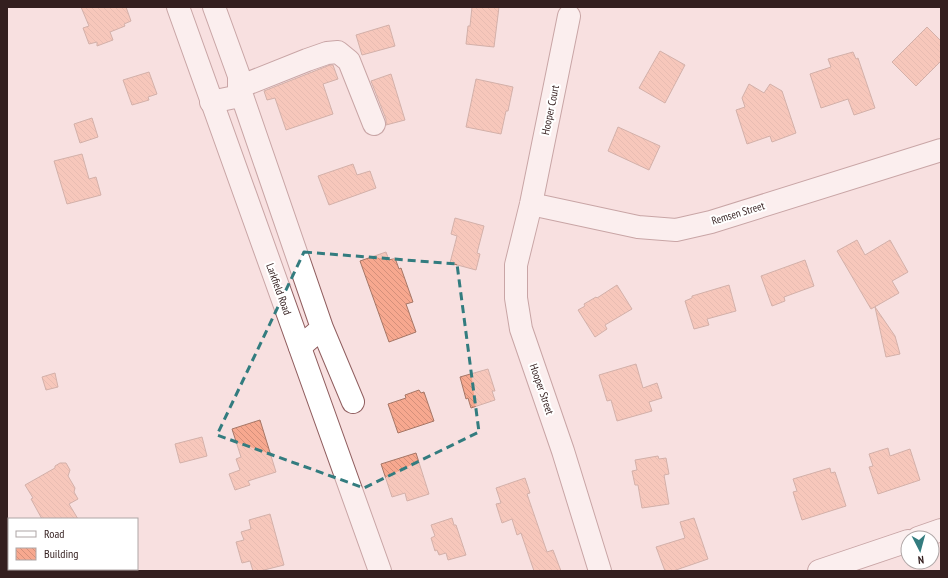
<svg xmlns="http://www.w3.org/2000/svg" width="948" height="578" font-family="'PT Sans Narrow',sans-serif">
<defs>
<pattern id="building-back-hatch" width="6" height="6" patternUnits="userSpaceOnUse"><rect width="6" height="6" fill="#f7a88f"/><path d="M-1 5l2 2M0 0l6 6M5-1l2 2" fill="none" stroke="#d4907b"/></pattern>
</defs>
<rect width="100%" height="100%" fill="#f8e0e0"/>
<!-- building -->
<path fill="url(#building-back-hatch)" stroke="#a67666" d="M 81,7 L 126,7 L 131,21 L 124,24 L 125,26 L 110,32 L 113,40 L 97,46 L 97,42 L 89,44 L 83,28 L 89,26 Z
M 472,7 L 499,7 L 494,47 L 466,44 L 468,26 L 470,26 Z
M 389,25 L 395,46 L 362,55 L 356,35 Z
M 927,27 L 941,41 L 941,61 L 916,86 L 892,62 Z
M 660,51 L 685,65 L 665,103 L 639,88 Z
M 853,52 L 856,59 L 858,58 L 875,108 L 854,115 L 848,99 L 821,108 L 810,74 L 831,67 L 828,59 Z
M 330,65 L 333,65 L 338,79 L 323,84 L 333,114 L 286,130 L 275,98 L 267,100 L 264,91 Z
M 149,72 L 157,94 L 148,97 L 149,100 L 132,105 L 123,80 Z
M 391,74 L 405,120 L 386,125 L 386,119 L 371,81 Z
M 476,79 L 513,87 L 508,111 L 506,111 L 501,134 L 466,127 Z
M 749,84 L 764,93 L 770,84 L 782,91 L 796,133 L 772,142 L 770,136 L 747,144 L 736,110 L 745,107 L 742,98 Z
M 92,118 L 98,137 L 80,143 L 74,124 Z
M 618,127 L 660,146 L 649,170 L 608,151 Z
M 82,154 L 89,179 L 96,177 L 101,195 L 67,204 L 54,161 Z
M 353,164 L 357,175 L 370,171 L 376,188 L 329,205 L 318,176 Z
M 455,218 L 484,226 L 477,253 L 480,254 L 476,270 L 450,263 L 457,236 L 451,234 Z
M 857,240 L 865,255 L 890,240 L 908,272 L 892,281 L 899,293 L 871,309 L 837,251 Z
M 386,252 L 389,260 L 395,258 L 399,269 L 401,268 L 413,302 L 406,304 L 416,332 L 389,342 L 360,261 Z
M 805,260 L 814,286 L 784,297 L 785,301 L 772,306 L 761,276 Z
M 617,285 L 632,309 L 605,325 L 607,329 L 595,337 L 578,310 L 585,306 L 584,304 L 596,297 L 597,298 Z
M 729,285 L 736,311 L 707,319 L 709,325 L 694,329 L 685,301 L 692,298 L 692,296 Z
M 875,307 L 895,336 L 900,354 L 886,357 Z
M 636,364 L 643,388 L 657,383 L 662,398 L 649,402 L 652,411 L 617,421 L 611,400 L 607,401 L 599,375 Z
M 488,369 L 495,391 L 492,391 L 495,400 L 471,408 L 468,398 L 466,399 L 460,377 Z
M 55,373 L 58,387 L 46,390 L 42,377 Z
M 419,390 L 421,393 L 424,392 L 434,421 L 398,433 L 388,404 L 406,398 L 405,395 Z
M 260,420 L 276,472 L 248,481 L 250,485 L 235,490 L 229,474 L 240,470 L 236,459 L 241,457 L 232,429 Z
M 202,437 L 207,456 L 180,463 L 175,444 Z
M 888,448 L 890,456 L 910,449 L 920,480 L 878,494 L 869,467 L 873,466 L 869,454 Z
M 416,453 L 429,494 L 407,501 L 405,493 L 392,497 L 381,464 Z
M 658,456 L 659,459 L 666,458 L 669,474 L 664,475 L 669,504 L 642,508 L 638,485 L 635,485 L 632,471 L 637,470 L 635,460 Z
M 60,463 L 66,463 L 70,470 L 68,476 L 75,488 L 74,492 L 78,499 L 69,504 L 78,519 L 42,519 L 31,499 L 33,498 L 25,485 L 55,468 L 55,466 Z
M 830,468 L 831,473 L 835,472 L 846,506 L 802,520 L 793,492 L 797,491 L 793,479 Z
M 525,478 L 530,493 L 527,494 L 547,552 L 553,550 L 561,571 L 534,571 L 521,533 L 517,535 L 512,519 L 502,523 L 496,504 L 501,503 L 496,488 Z
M 270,514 L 284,565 L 260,571 L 253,571 L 250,561 L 242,563 L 236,542 L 244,540 L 241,532 L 251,529 L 249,520 Z
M 452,518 L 454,525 L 456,525 L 466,555 L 448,560 L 446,553 L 439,555 L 437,550 L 435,551 L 431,538 L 435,536 L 431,525 Z
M 694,518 L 708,559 L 673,571 L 665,571 L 656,547 L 685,538 L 680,522 Z"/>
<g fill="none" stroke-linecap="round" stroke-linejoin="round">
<defs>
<path id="minor" d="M 569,16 L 531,204 L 516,265 L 516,298 L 521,329 L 563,451 L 600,571
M 211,102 L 235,97 L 239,91 L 239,76 L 214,7
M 531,204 L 638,227 L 676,230 L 711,222 L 941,150
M 322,328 L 353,402
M 300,347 L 322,328 L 239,87 L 307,60 L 327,53 L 338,52 L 349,61 L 374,124
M 918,538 L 941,530
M 819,571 L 908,541"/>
<path id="major" d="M 178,7 L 380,571"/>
</defs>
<!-- minor casing -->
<use href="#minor" stroke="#905e5f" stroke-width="24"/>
<!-- major casing -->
<use href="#major" stroke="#905e5f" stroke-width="24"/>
<!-- minor -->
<use href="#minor" stroke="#fff" stroke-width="22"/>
<!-- major -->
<use href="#major" stroke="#fff" stroke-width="22"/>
</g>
<!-- marked area -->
<path d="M0 0H948V578H0ZM 304,252 L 457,264 L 479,432 L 364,488 L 217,435 Z" fill="#f8e0e0" fill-opacity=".55" fill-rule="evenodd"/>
<path fill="none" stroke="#337c7f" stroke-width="3" stroke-dasharray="8 5" stroke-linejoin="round" d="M 304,252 L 457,264 L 479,432 L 364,488 L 217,435 Z"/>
<g text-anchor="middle" stroke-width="4" stroke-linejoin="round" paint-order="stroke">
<!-- street labels -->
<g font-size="11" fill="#341f1f" stroke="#fff">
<text transform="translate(550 110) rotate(-78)" y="4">Hooper Court</text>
<text transform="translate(738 213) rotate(-17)" y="4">Remsen Street</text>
<text transform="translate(279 289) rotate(70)" y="4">Larkfield Road</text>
<text transform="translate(542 389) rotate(71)" y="4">Hooper Street</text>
</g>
</g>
<!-- border -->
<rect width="948" height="578" fill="none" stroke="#341f1f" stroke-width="16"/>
<!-- legend -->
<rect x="8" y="518" width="130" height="52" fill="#ffffff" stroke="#aea5a5"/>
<rect x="16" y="531" width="20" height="6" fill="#ffffff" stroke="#aea5a5"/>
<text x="44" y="538" font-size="12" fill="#341f1f">Road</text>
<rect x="16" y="548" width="20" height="12" fill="url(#building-back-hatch)" stroke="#aea5a5"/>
<text x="44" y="558" font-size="12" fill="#341f1f">Building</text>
<!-- north arrow -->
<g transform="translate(920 550) rotate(174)"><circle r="19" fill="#ffffff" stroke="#aea5a5"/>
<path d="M0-3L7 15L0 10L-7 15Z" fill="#337c7f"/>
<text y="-6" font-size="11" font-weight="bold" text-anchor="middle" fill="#341f1f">N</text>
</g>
</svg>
